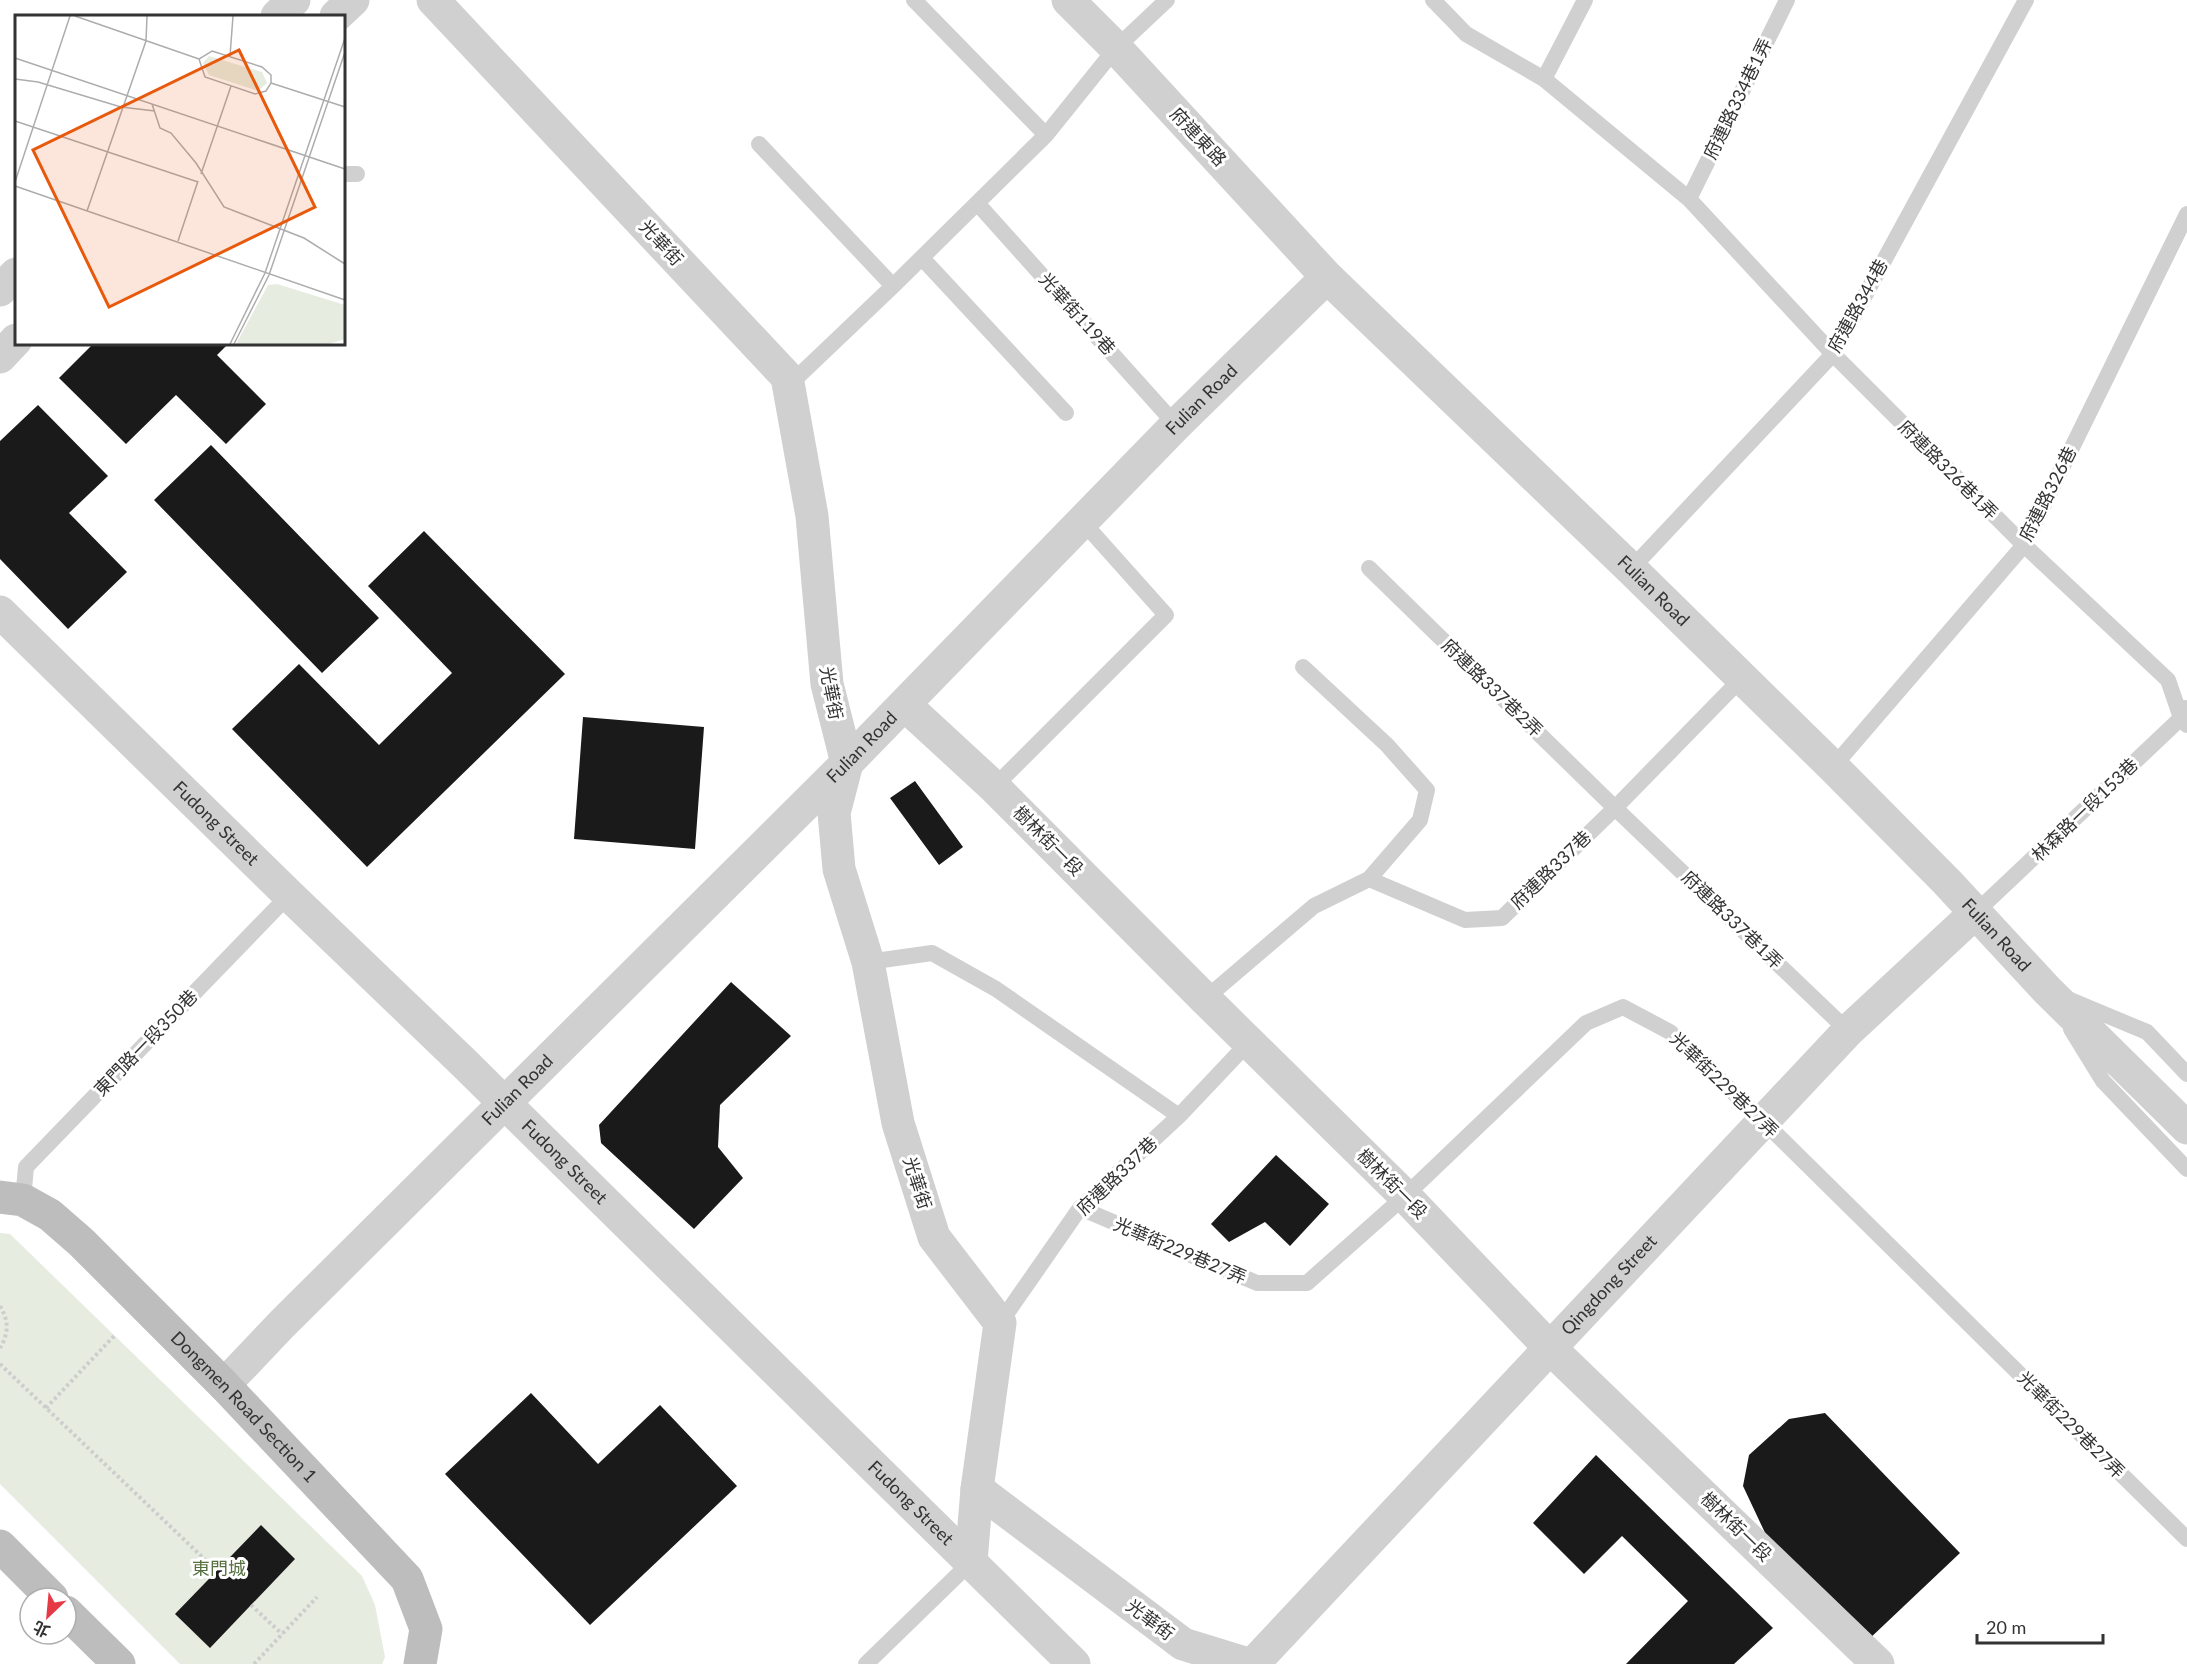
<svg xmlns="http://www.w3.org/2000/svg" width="2187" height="1664" font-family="Lato,'Noto Sans TC',sans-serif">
<rect width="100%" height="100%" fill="#fff"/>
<!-- green -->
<path fill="#e6ecdf" d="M 0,1233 L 10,1234 L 362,1576 L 375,1605 L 385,1657 L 382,1664 L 180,1664 L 0,1484 Z"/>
<!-- building -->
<path fill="#1a1a1a" d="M 93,344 L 228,344 L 217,355 L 266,404 L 226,444 L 176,395 L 126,444 L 59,378 Z
M 38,405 L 108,476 L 69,513 L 127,572 L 68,629 L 0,559 L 0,441 Z
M 211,445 L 379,618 L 322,673 L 154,500 Z
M 424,531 L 565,674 L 367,867 L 232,729 L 299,664 L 379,745 L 452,673 L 368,586 Z
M 583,717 L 704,727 L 695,849 L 574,839 Z
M 915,781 L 963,847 L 939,865 L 890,798 Z
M 731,982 L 791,1036 L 720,1105 L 718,1147 L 743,1178 L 694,1229 L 601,1143 L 599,1125 Z
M 1276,1155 L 1329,1204 L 1290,1246 L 1265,1222 L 1229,1242 L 1211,1224 Z
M 531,1393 L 598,1464 L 660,1405 L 737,1486 L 590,1625 L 445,1474 Z
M 1825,1413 L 1960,1553 L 1867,1641 L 1767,1537 L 1743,1486 L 1749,1455 L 1789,1419 Z
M 1596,1455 L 1773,1628 L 1734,1664 L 1626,1664 L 1688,1601 L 1622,1536 L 1584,1574 L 1533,1523 Z
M 261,1525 L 295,1559 L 210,1648 L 175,1614 Z"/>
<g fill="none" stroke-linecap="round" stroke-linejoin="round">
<!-- path -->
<path stroke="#cdcdcd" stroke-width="4" stroke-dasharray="3 3" stroke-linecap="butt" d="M 0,1306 C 9,1321 9,1333 0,1348
M 0,1364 L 217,1571
M 46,1408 L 114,1336
M 251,1605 L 282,1634
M 254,1664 L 317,1597"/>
<!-- service -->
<path stroke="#d0d0d0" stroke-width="16" d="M 914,0 L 1046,135
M 1433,0 L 1466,34 L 1544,79 L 1689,199 L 1833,354 L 2024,545 L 2168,680 L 2181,718 L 2187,725
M 1544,79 L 1585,0
M 759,144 L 893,286
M 344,174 L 357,174
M 1689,199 L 1787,0
M 977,203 L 1176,425
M 922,258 L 1066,413
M 788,386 L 893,286 L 1046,135 L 1116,48 L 1167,0
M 1369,568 L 1615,808 L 1848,1031
M 1631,569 L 1833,354 L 2026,0
M 1303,667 L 1387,745 L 1427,790 L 1420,820 L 1369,879
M 1833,767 L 2024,545 L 2187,214
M 994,787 L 1166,615 L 1082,521
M 1975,913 L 2181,718 L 2185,708
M 868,962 L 932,953 L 996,989 L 1179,1116
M 1205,999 L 1314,906 L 1369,879 L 1465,920 L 1502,918 L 1615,808 L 1742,678
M 2070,1000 L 2147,1032 L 2187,1074
M 2071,1029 L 2103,1081 L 2187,1169
M 23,1200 L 26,1167 L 289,895
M 1080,1208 L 1257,1283 L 1307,1283 L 1405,1196 L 1586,1023 L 1623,1007 L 1670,1032 L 1764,1122 L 2187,1539
M 1000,1323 L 1080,1208 L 1179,1116 L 1249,1042
M 866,1664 L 971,1562"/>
<!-- minor -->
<g stroke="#d0d0d0" stroke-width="33">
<path d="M 433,0 L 787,377 L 812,516 L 827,684 L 847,763 L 834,813 L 839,869 L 868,962 L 898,1123 L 934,1237 L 1000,1323 L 977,1489 L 971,1562"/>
<path id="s1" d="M 1068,0 L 1116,48 L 1327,277 L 1631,569 L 1833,767 L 1947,882 L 2047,990 L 2187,1128"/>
<path id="s2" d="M 0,612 L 289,895 L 463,1062 L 1074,1664"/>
<path d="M 905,705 L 994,787 L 1205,999 L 1405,1196 L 1550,1348 L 1878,1664"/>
<path id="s3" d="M 224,1385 L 282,1324 L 847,763 L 1176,425 L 1327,277"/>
<path d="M 977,1489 L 1183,1644 L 1248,1664"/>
<path id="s4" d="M 1253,1664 L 1848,1031 L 1975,913"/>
</g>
<!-- tertiary -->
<path stroke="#d0d0d0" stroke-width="33" d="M 277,16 L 294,0
M 336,16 L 353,0
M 0,290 L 16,274
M 0,357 L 16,340"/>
<!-- secondary -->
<g stroke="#bdbdbd" stroke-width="33">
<path id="s5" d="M 0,1197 L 23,1200 L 50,1215 L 81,1242 L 224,1385 L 407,1579 L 426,1629 L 420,1664"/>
<path d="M 0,1546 L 52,1598"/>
<path d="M 66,1612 L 119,1664"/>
</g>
</g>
<g text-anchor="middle" stroke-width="6" stroke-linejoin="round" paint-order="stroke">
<!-- street labels -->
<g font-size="18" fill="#333" stroke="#fff">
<text transform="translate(1738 99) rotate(-64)" y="6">府連路334巷1弄</text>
<text transform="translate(1198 137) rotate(47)" y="6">府連東路</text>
<text transform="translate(661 243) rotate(47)" y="6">光華街</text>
<text transform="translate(1858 306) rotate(-61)" y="6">府連路344巷</text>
<text transform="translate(1077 314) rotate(48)" y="6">光華街119巷</text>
<text dy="6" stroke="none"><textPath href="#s3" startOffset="1388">Fulian Road</textPath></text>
<text transform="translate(1948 470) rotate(45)" y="6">府連路326巷1弄</text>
<text transform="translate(2048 494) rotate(-63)" y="6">府連路326巷</text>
<text dy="6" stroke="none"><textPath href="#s1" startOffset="832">Fulian Road</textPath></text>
<text transform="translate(1492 688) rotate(44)" y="6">府連路337巷2弄</text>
<text transform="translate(831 693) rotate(79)" y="6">光華街</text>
<text dy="6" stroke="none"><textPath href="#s3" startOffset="902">Fulian Road</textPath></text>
<text transform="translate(2085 810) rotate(-44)" y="6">林森路一段153巷</text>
<text dy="6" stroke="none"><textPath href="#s2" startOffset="302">Fudong Street</textPath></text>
<text transform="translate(1048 841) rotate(45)" y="6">樹林街一段</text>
<text transform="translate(1551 870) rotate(-44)" y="6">府連路337巷</text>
<text transform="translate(1732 920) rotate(44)" y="6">府連路337巷1弄</text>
<text dy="6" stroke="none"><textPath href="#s1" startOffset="1318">Fulian Road</textPath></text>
<text transform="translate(146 1043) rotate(-46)" y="6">東門路一段350巷</text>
<text transform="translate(1724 1085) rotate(44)" y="6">光華街229巷27弄</text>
<text dy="6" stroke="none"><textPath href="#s3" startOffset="416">Fulian Road</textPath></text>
<text dy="6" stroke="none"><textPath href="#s2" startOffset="788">Fudong Street</textPath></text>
<text transform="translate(1117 1176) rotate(-44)" y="6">府連路337巷</text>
<text transform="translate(917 1183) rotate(72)" y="6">光華街</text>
<text transform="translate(1392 1184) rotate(45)" y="6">樹林街一段</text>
<text transform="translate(1180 1251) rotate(23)" y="6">光華街229巷27弄</text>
<text dy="6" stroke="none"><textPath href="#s4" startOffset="520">Qingdong Street</textPath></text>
<text dy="6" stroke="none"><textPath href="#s5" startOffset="327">Dongmen Road Section 1</textPath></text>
<text transform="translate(2071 1425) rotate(45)" y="6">光華街229巷27弄</text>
<text dy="6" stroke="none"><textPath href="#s2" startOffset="1274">Fudong Street</textPath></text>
<text transform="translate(1736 1527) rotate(44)" y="6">樹林街一段</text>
<text transform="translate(1150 1620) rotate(37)" y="6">光華街</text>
</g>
<!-- park labels -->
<g font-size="18" fill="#56703f" stroke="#fff">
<text x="219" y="1575">東門城</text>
</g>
</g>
<!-- overview -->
<g transform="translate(15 15)">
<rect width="330" height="330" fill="#fff"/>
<path d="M 194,41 L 247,57 L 252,68 L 243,76 L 194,60 L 188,48 ZM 262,269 L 330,290 L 330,324 L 314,329 L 221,329 L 253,270 Z" fill="#e6ecdf"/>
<path fill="none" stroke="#adadad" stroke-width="1.5" d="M 60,1 L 184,44M 197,36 L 247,52 L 256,60 L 256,68 L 251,76 L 240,79 L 190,62 L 184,44 ZM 215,41 L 218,1M 0,43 L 330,154M 0,64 L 23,67 L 106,92 L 140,96M 256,68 L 330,92M 137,89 L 145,113 L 156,118 L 181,148 L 209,192 L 289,223 L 330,249M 0,106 L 183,167M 186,159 L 216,71M 0,167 L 55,1M 0,171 L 330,285M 72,196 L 131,26 L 132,1M 163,226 L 183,166M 215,329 L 250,258 L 330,23M 219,329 L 254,260 L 330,37"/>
<path fill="#e8590c" fill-opacity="0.15" stroke="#e8590c" stroke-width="3" d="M 224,35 L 300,192 L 94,292 L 18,135 Z"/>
<rect width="330" height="330" fill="none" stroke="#333" stroke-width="3"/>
</g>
<!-- north arrow -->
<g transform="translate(48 1616) rotate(206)"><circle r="28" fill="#ffffff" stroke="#adadad" stroke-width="1.5"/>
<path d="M0-4.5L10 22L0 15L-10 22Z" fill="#e63946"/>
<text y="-9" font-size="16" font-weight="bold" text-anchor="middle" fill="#333333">北</text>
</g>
<!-- scale -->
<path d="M1977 1634v9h126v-9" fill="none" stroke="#333333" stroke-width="3"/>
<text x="1986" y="1634" font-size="18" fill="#333333" stroke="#ffffff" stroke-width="4.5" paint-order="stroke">20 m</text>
</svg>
